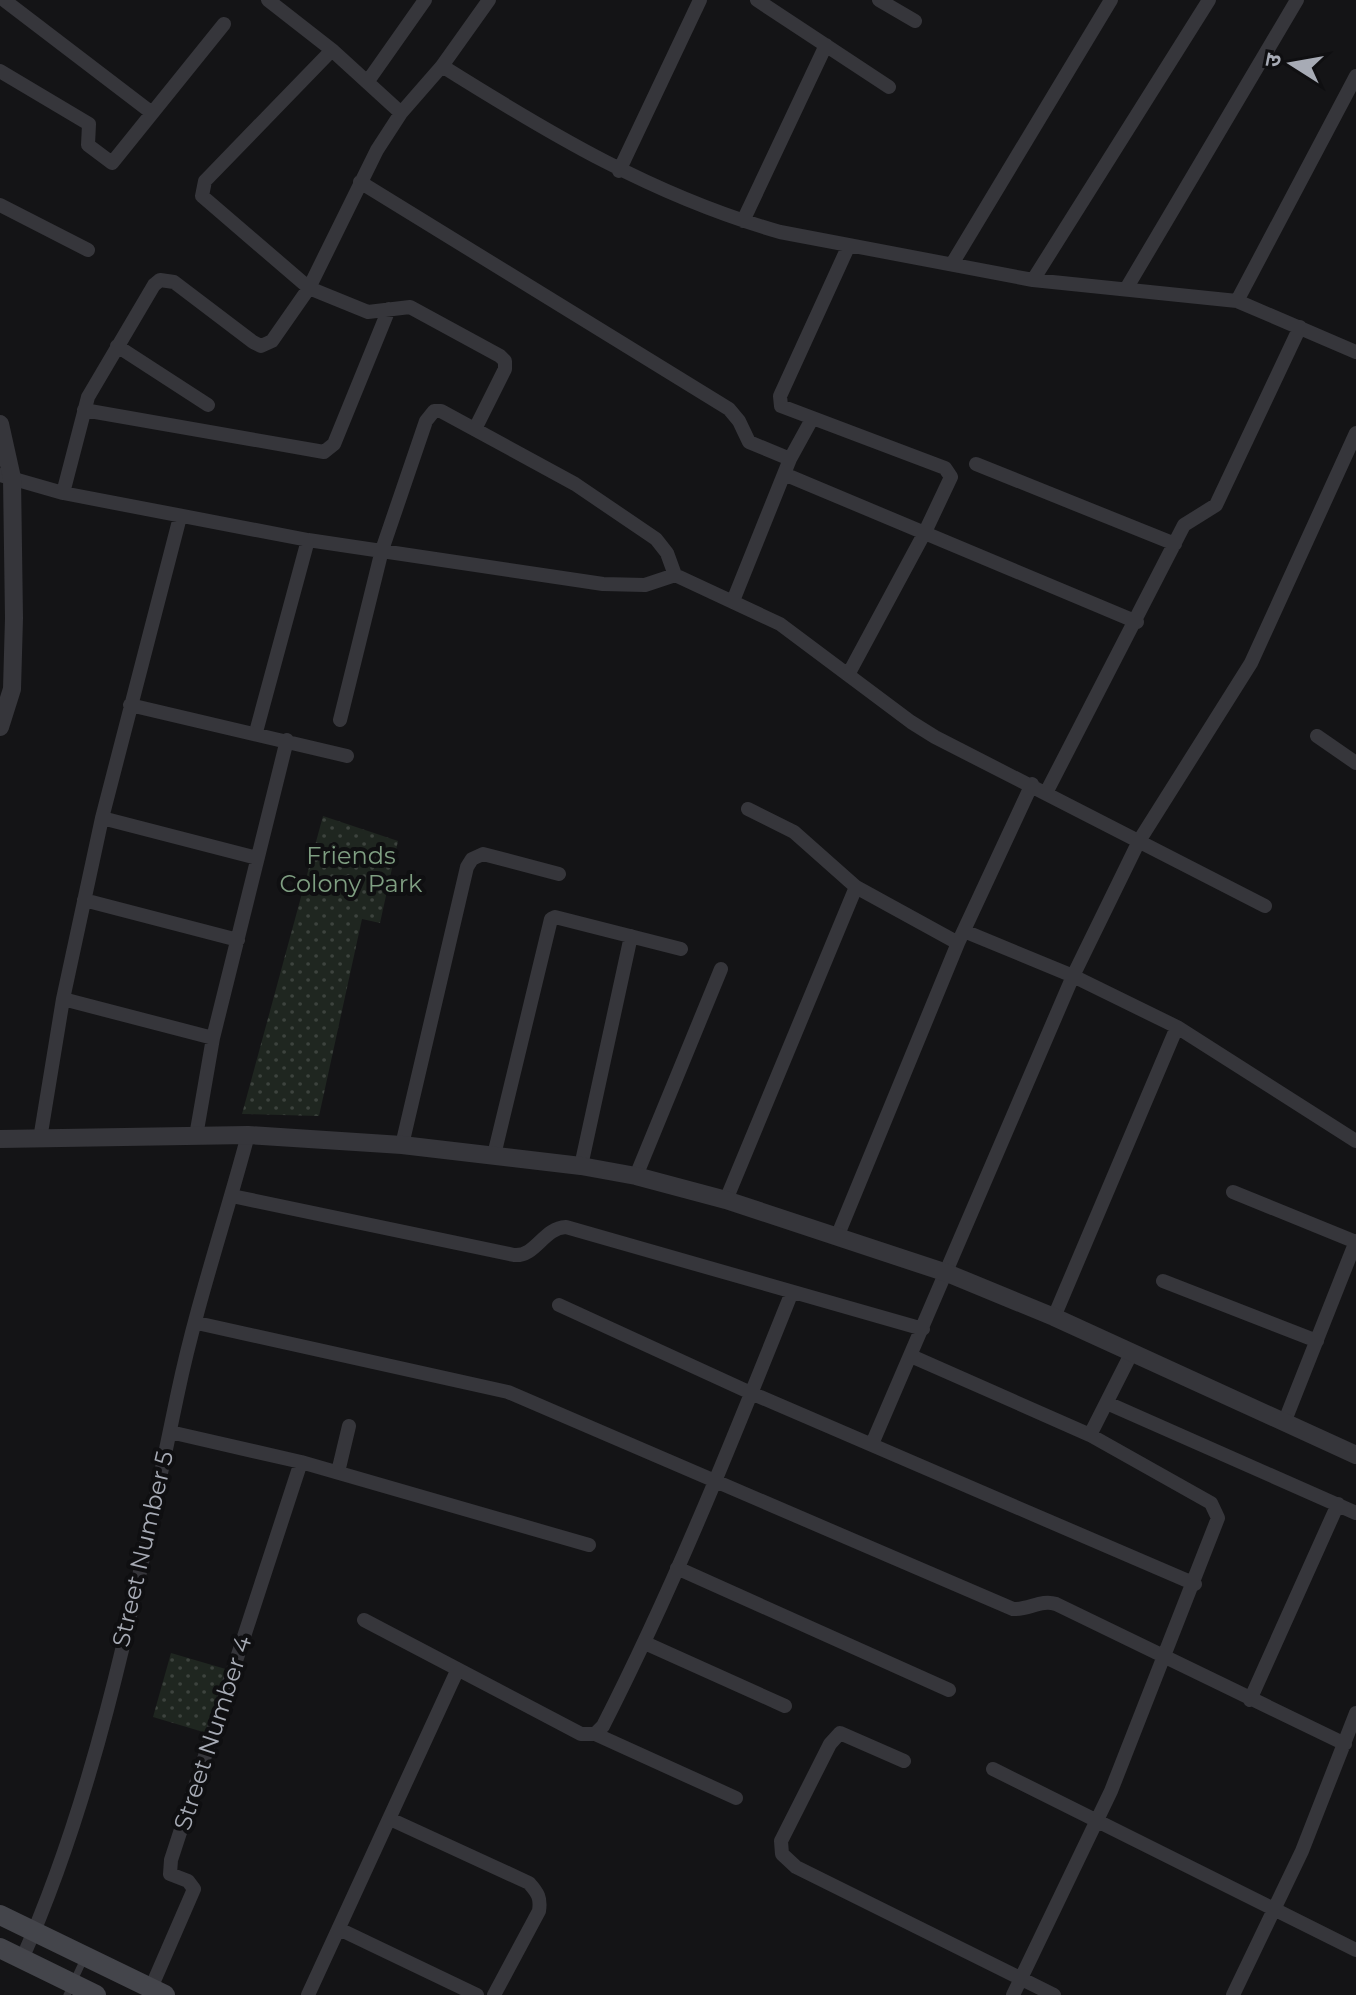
<svg xmlns="http://www.w3.org/2000/svg" width="1356" height="1995" font-family="Montserrat,'Noto Sans Devanagari',sans-serif">
<defs>
<pattern id="park-dots" width="8" height="8" patternUnits="userSpaceOnUse" patternTransform="scale(2)"><rect width="8" height="8" fill="#1f2620"/><path d="M2 2h.1M6 6h.1" fill="none" stroke="#3d433e" stroke-width="1.8" stroke-linecap="round"/></pattern>
</defs>
<rect width="100%" height="100%" fill="#141416"/>
<!-- park -->
<path fill="url(#park-dots)" d="M 323,816 L 398,841 L 380,923 L 362,919 L 319,1116 L 242,1114 Z
M 171,1653 L 229,1670 L 210,1734 L 153,1717 Z"/>
<g fill="none" stroke-linecap="round" stroke-linejoin="round">
<!-- service -->
<path stroke="#36363b" stroke-width="7" d="M 67,1995 L 85,1957"/>
<!-- minor -->
<path stroke="#36363b" stroke-width="14" d="M 4,0 L 152,113
M 268,0 L 332,50 L 401,113
M 757,0 L 889,87
M 879,0 L 915,21
M 332,50 L 205,181 L 202,196 L 309,288 L 368,312 L 410,307 L 500,356 L 505,361 L 505,369 L 475,429
M 442,66 C 552,135 654,196 780,232 L 1033,280 L 1237,301 L 1356,352
M 0,71 L 89,124 L 88,145 L 112,163 L 224,24
M 368,81 L 425,0
M 619,171 L 700,0
M 360,182 L 729,409 L 739,421 L 749,442 L 790,459
M 0,205 L 88,250
M 743,221 L 826,45
M 849,245 L 780,396 L 781,406 L 945,468 L 951,477 L 925,532 L 849,673
M 952,264 L 1111,0
M 1033,280 L 1209,0
M 1126,289 L 1297,0
M 1237,301 L 1356,76
M 117,346 L 208,405
M 84,410 L 324,452 L 334,444 L 389,309
M 976,464 L 1175,544
M 784,474 L 1137,622
M 0,475 L 63,493 L 308,540 L 603,584 L 645,585 L 675,575
M 63,493 L 88,397 L 154,285 L 160,280 L 174,282 L 253,342 L 261,346 L 272,341 L 309,288 L 377,150 L 401,113 L 442,66 L 489,0
M 733,601 L 790,459 L 812,419
M 130,705 L 347,756
M 340,720 L 382,550 L 426,421 L 434,411 L 441,411 L 575,484 L 656,539 L 667,553 L 675,575 L 780,624 L 911,722 L 935,737 L 1265,906
M 256,732 L 308,540
M 1317,736 L 1356,763
M 1047,791 L 1184,525 L 1216,505 L 1300,327
M 748,809 L 794,832 L 856,887 L 958,943
M 102,818 L 257,858
M 84,900 L 238,940
M 964,931 L 1073,976 L 1177,1027 L 1356,1141
M 63,999 L 213,1038
M 196,1136 L 213,1038 L 287,740
M 40,1139 L 63,999 L 102,818 L 180,517
M 402,1145 L 467,867 L 472,859 L 483,854 L 559,874
M 494,1155 L 551,919 L 555,917 L 681,949
M 581,1166 L 631,936
M 636,1176 L 721,969
M 1233,1192 L 1356,1242
M 232,1196 L 514,1255 C 536,1257 543,1228 566,1227 L 923,1329
M 726,1200 L 856,887
M 837,1237 L 958,943 L 1032,784
M 1163,1281 L 1317,1341
M 559,1305 L 751,1393 L 1195,1584
M 1054,1317 L 1177,1027
M 197,1323 L 508,1392 L 1013,1609 C 1029,1610 1041,1599 1056,1604 L 1345,1744
M 911,1356 L 1090,1435 L 1211,1503 L 1218,1518 L 1111,1791 L 1013,1995
M 1107,1403 L 1356,1513
M 1284,1423 L 1356,1241
M 170,1432 L 301,1462 L 589,1545
M 1090,1435 L 1131,1354
M 872,1444 L 1073,976 L 1139,841 L 1251,663 L 1356,433
M 338,1472 L 349,1426
M 677,1568 L 949,1690
M 364,1620 L 581,1734 L 595,1734 L 603,1726 C 675,1585 733,1439 792,1292
M 645,1643 L 785,1706
M 1250,1700 L 1338,1504
M 595,1734 L 736,1798
M 904,1761 L 840,1733 L 830,1744 L 781,1841 L 782,1854 L 796,1867 L 1054,1995
M 993,1769 L 1356,1950
M 390,1819 L 529,1883 C 538,1893 541,1898 539,1911 L 494,1995
M 339,1929 L 477,1995
M 22,1959 C 101,1782 138,1581 178,1392 C 196,1306 225,1221 248,1135
M 151,1988 L 194,1889 L 188,1881 L 170,1874 L 171,1860 L 301,1462
M 308,1995 L 457,1671
M 1233,1995 L 1302,1851 L 1356,1713"/>
<!-- tertiary -->
<path stroke="#36363b" stroke-width="18" d="M 0,424 L 12,478 L 14,618 L 12,689 L 0,727
M 0,1139 L 248,1135 L 402,1145 L 581,1166 L 636,1176 L 726,1200 L 947,1273 L 1054,1317 L 1356,1455"/>
<!-- secondary -->
<path stroke="#44454b" stroke-width="20" d="M 0,1915 L 165,1995
M 0,1948 L 96,1995"/>
</g>
<g text-anchor="middle" stroke-width="8" stroke-linejoin="round" paint-order="stroke">
<!-- park labels -->
<g font-size="24" fill="#7f9f82" stroke="#0f0f11">
<text x="351" y="864">Friends<tspan x="351" dy="28">Colony Park</tspan></text>
</g>
<!-- street labels -->
<g font-size="24" fill="#a7abb5" stroke="#0f0f11">
<text transform="translate(143 1549) rotate(-77)" y="8">Street Number 5</text>
<text transform="translate(213 1733) rotate(-72)" y="8">Street Number 4</text>
</g>
</g>
<!-- north arrow -->
<g transform="translate(1292 64) rotate(281)" stroke="#0f0f11" stroke-width="6" paint-order="stroke">
<path d="M0-6L14 30L0 20L-14 30Z" fill="#a7abb5"/>
<text y="-12" font-size="22" font-weight="bold" text-anchor="middle" fill="#a7abb5">उ</text>
</g>
</svg>
